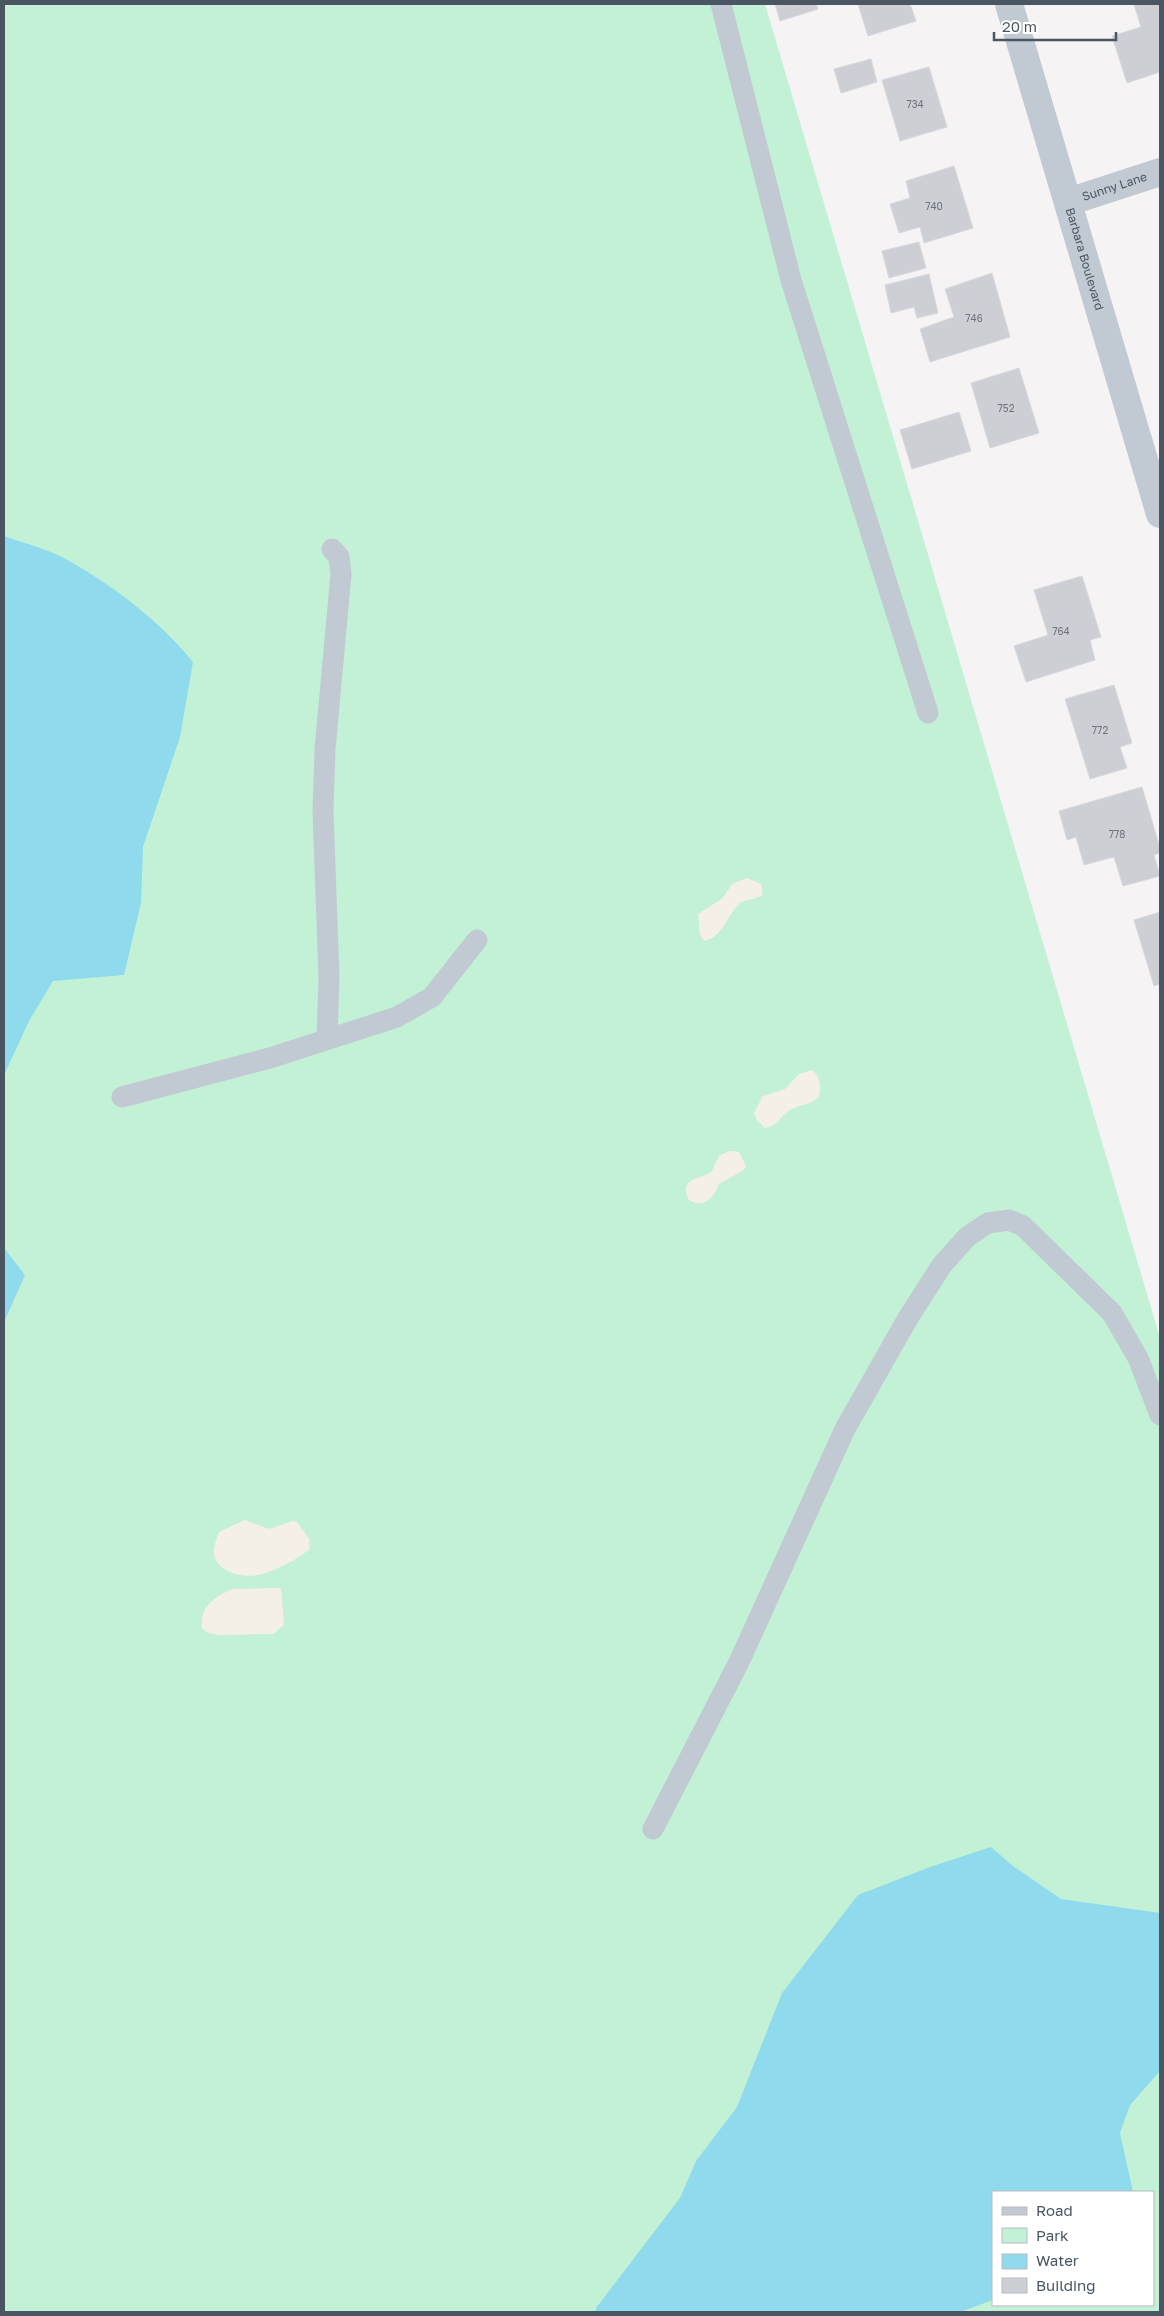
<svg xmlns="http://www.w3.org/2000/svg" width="1164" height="2316" font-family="'Golos Text',sans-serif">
<rect width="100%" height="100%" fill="#f5f3f3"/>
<!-- green -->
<path fill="#c3f1d5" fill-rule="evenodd" d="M 4,4 L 765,4 L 1160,1338 L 1160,2312 L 4,2312 ZM 993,2192 L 1153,2192 L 1153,2305 L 993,2305 Z"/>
<!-- sand -->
<path fill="#f5f0e5" d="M 747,878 L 761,884 L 763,895 C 755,900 743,899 738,905 C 726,917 723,937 704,941 L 700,935 L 698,914 L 723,898 L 732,884 Z
M 812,1070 C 818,1075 820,1080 820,1088 C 822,1106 797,1103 787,1112 C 778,1120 777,1126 765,1128 L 757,1120 L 754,1113 L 763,1096 L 785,1089 L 799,1074 Z
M 729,1151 L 739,1152 L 746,1166 L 744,1170 L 719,1184 C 714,1197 704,1210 689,1200 C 678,1177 701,1180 712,1171 L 719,1156 Z
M 245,1520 L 269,1529 L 293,1521 L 297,1522 L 309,1539 L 310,1549 C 296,1560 279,1569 262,1574 C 248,1579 221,1574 215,1558 C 212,1550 216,1540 219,1532 Z
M 277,1588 L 281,1589 L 284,1625 L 273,1634 L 219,1635 L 208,1633 L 202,1628 C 200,1606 213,1598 232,1589 Z"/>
<!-- water -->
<path fill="#90daee" d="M 4,536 C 23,543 44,548 62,557 C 110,583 159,620 193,662 L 180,737 L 143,847 L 141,903 L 124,975 L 53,981 L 29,1021 L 4,1075 Z
M 4,1248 L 25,1275 L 4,1322 Z
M 991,1847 L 1013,1866 L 1061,1899 L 1160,1913 L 1160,2071 L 1130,2105 L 1120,2133 L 1133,2192 L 993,2192 L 993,2300 L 960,2312 L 595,2312 L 596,2308 L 680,2198 L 696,2161 L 737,2107 L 782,1993 L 858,1895 L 930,1867 Z"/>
<!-- building -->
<path fill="#cdcfd5" stroke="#d7d9de" d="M 775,4 L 816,4 L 818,9 L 780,21 Z
M 858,4 L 910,4 L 916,21 L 868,36 Z
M 1134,4 L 1160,4 L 1160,72 L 1127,83 L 1112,36 L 1141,27 Z
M 871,59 L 877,82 L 841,93 L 834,69 Z
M 929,67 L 947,127 L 900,141 L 882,80 Z
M 954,166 L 973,228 L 924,243 L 920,227 L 899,233 L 890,204 L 910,198 L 906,181 Z
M 919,242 L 926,268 L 889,278 L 882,251 Z
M 992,273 L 1010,337 L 930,362 L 920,329 L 954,317 L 945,289 Z
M 929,274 L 938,313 L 917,318 L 914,307 L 891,313 L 885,285 Z
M 1019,368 L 1039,433 L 990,448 L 971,383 Z
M 959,412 L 971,451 L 912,469 L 900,430 Z
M 1082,576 L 1101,637 L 1090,640 L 1095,660 L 1026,682 L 1014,646 L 1048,635 L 1034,590 Z
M 1114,685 L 1132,743 L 1120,747 L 1127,768 L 1090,779 L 1065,699 Z
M 1142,787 L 1160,848 L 1160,853 L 1154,855 L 1160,876 L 1123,886 L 1114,857 L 1084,865 L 1076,837 L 1067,840 L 1059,811 Z
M 1160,912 L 1160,984 L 1154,986 L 1134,920 Z"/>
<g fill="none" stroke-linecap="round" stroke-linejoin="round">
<!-- lane -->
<path stroke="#c1cad2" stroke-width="21" d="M 721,4 L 791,280 L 928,713
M 327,1039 L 329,977 L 323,811 L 325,749 L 341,574 L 339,557 L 332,549
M 122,1097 L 270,1058 L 397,1017 L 432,997 L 477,940
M 653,1829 L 739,1662 L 845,1429 L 908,1318 L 942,1265 L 967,1237 L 988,1223 L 1009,1220 L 1023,1226 L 1112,1313 L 1138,1358 L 1160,1415"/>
<!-- street -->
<g stroke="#c1cad2" stroke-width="28">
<path id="s1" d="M 1009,4 L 1160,514"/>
<path id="s2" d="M 1068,202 L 1160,172"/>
</g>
</g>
<g text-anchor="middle" stroke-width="4" stroke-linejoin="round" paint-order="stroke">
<!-- number labels -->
<g font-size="10" fill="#6b747e">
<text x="915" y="108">734</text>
<text x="934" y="210">740</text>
<text x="974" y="322">746</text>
<text x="1006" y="412">752</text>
<text x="1061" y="635">764</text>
<text x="1100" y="734">772</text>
<text x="1117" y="838">778</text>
</g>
<!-- street labels -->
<g font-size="12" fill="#4a5661" stroke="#fff">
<text dy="4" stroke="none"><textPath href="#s2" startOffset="49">Sunny Lane</textPath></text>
<text dy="4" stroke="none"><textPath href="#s1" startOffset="266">Barbara Boulevard</textPath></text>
</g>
</g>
<!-- border -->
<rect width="1164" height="2316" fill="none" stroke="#4a5661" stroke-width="10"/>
<!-- legend -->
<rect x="992" y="2191" width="162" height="115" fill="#ffffff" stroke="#b7bbc0"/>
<rect x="1002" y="2207" width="25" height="8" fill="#c1cad2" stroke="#b7bbc0"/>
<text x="1036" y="2216" font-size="15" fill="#4a5661">Road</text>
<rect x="1002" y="2228" width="25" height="15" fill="#c3f1d5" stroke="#b7bbc0"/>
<text x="1036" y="2241" font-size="15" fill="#4a5661">Park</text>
<rect x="1002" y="2254" width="25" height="15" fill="#90daee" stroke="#b7bbc0"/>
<text x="1036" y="2266" font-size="15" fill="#4a5661">Water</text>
<rect x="1002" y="2278" width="25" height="15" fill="#cdcfd5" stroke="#b7bbc0"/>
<text x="1036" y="2291" font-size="15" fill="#4a5661">Building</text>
<!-- scale -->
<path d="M994 32v8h122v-8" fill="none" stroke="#4a5661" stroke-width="2.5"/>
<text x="1002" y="32" font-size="15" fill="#4a5661" stroke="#ffffff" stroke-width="4" paint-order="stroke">20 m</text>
</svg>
